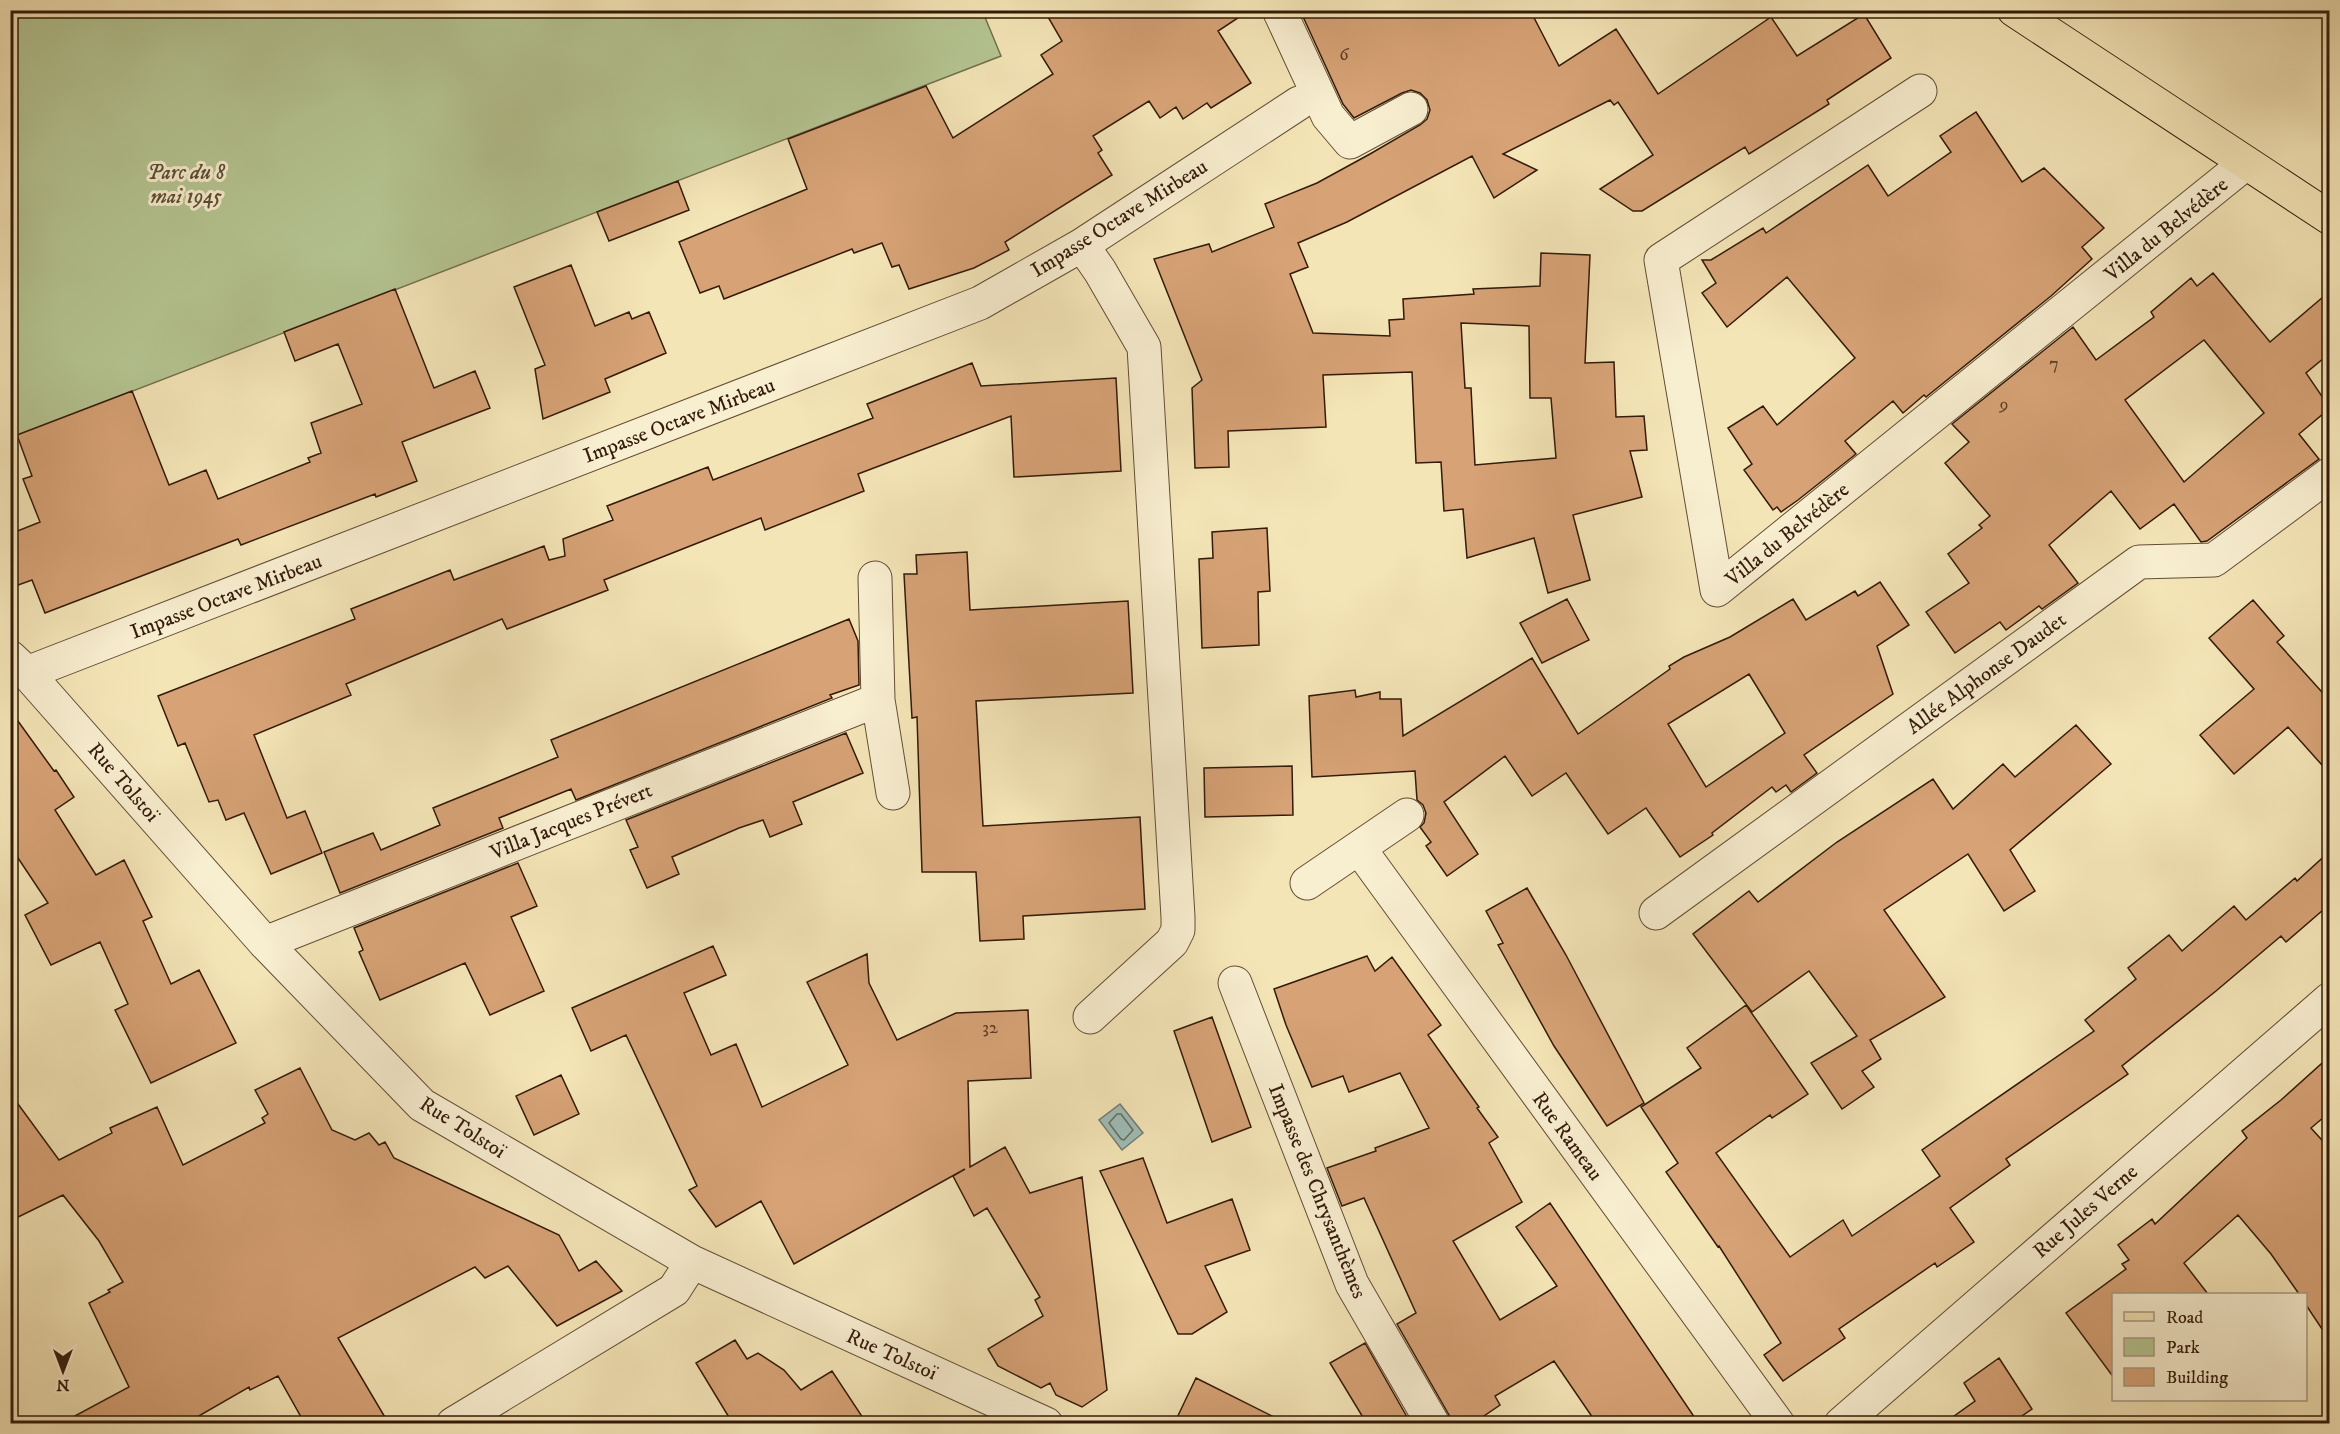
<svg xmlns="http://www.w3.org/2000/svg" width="2340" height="1434" font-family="'IM FELL DW Pica',serif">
<rect width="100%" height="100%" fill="#f4e5b7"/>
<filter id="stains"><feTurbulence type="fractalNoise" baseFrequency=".00333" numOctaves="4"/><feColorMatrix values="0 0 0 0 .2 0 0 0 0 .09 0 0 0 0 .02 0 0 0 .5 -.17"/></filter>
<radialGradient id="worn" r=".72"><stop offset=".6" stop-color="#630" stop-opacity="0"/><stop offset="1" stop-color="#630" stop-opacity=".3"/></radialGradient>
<!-- green -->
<path fill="#b5c693" stroke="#74704e" stroke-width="1.5" d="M 982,10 L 1001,56 L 11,438 L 10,11 Z"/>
<!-- water -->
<path fill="#9ebdb7" stroke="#737c72" stroke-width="1.5" d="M 1120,1104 L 1143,1133 L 1122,1150 L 1099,1120 Z"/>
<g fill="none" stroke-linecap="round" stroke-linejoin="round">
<!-- shore -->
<path stroke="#686c60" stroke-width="1.5" d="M 1117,1114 L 1121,1114 L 1133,1130 L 1124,1140 L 1121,1139 L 1109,1123 Z"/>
</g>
<!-- building -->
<path fill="#d6a276" stroke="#331a0a" stroke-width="1.5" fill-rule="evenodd" d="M 1044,10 L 1250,10 L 1218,31 L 1251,83 L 1211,108 L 1207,103 L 1183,119 L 1176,107 L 1160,118 L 1149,101 L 1093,136 L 1102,150 L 1098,153 L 1112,175 L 1005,242 L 1009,250 L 974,268 L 909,289 L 899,265 L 892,267 L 882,243 L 854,253 L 852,249 L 724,299 L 719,286 L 700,293 L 679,242 L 807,189 L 788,139 L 926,86 L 953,138 L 1053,74 L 1041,55 L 1062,41 Z
M 1300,10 L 1530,10 L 1559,66 L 1616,29 L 1658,94 L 1771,17 L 1797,56 L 1864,14 L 1891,58 L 1827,100 L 1829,104 L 1749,154 L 1745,147 L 1642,211 L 1633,211 L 1600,189 L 1653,155 L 1618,102 L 1614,105 L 1610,100 L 1503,154 L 1537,170 L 1494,198 L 1472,156 L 1347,222 L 1298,243 L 1308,267 L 1290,274 L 1313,333 L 1390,336 L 1389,320 L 1404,319 L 1403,299 L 1474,294 L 1473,289 L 1540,286 L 1541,253 L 1590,255 L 1585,363 L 1614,362 L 1616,417 L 1644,416 L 1647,450 L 1630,451 L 1642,497 L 1573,515 L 1590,580 L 1548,593 L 1534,538 L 1467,558 L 1463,509 L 1444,511 L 1441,462 L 1416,463 L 1412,372 L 1323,375 L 1326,427 L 1228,431 L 1229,467 L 1195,468 L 1192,388 L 1202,380 L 1154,259 L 1209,244 L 1212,252 L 1274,227 L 1265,204 L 1317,183 L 1370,154 L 1420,125 L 1427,119 L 1430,110 L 1427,100 L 1420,93 L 1411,90 L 1402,93 L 1354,118 L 1343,104 ZM 1461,323 L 1529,326 L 1530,398 L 1551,398 L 1556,458 L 1475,465 L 1471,388 L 1465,388 Z
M 1976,112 L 2022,182 L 2044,168 L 2104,228 L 2082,247 L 2092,259 L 2051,296 L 1926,397 L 1924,395 L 1903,413 L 1893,401 L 1845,441 L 1856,454 L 1798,500 L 1781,512 L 1777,507 L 1773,510 L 1744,470 L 1752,464 L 1728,428 L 1763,406 L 1777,425 L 1855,358 L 1787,277 L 1727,327 L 1702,293 L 1716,283 L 1702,260 L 1711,260 L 1763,228 L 1766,233 L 1868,165 L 1888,196 L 1951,152 L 1940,136 Z
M 678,181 L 689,210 L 609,241 L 597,212 Z
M 571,265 L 595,326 L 629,312 L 632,319 L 649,312 L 666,353 L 605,379 L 610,392 L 543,419 L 535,369 L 545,365 L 514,287 Z
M 2213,273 L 2270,342 L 2330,291 L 2330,353 L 2306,373 L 2330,408 L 2299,434 L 2319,459 L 2207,541 L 2201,542 L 2174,504 L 2140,529 L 2111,491 L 2049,545 L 2078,583 L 2042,609 L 2039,606 L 2006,630 L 2000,622 L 1955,653 L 1926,612 L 1969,583 L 1948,554 L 1982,528 L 1979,525 L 1990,516 L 1945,463 L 1969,442 L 1952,424 L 2073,327 L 2096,360 L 2154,317 L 2151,312 L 2191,278 L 2197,286 ZM 2204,340 L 2264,413 L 2184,482 L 2125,400 Z
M 395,289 L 434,388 L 475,371 L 490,408 L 402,442 L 417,481 L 376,497 L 375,494 L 241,545 L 238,539 L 45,613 L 32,580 L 10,588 L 10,534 L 40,522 L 23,479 L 32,476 L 17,435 L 132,391 L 169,485 L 206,470 L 218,499 L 310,462 L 308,458 L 321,453 L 311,423 L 362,404 L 338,344 L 295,361 L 284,332 Z
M 972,363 L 981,386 L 1116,378 L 1121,471 L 1014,477 L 1011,416 L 858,474 L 864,491 L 765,530 L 761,518 L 604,580 L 608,590 L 507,629 L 502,619 L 346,684 L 351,695 L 254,735 L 287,818 L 305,811 L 322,853 L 271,874 L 244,813 L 226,820 L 218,800 L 209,802 L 185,743 L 178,746 L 158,696 L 355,619 L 351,609 L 450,570 L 454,580 L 544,546 L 549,560 L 565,556 L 563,539 L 613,520 L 607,506 L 708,467 L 713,480 L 873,418 L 867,404 Z
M 1267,528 L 1270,591 L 1258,592 L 1259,645 L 1202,648 L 1199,559 L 1213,558 L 1212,532 Z
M 967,552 L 970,610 L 1128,601 L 1133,693 L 976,701 L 983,826 L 1140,817 L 1145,909 L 1023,916 L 1024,939 L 980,941 L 976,872 L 922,872 L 917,717 L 912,718 L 904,574 L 917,574 L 916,555 Z
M 1880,582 L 1909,625 L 1877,646 L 1893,694 L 1804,755 L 1817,773 L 1791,792 L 1786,785 L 1776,792 L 1772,787 L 1712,833 L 1713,835 L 1680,857 L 1646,808 L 1608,834 L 1566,773 L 1532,796 L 1505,756 L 1444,802 L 1478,854 L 1447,876 L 1426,846 L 1431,842 L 1420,827 L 1424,823 L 1426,813 L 1423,805 L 1417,800 L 1415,771 L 1312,777 L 1309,696 L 1355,690 L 1356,697 L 1380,692 L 1380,699 L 1401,699 L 1403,736 L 1532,658 L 1578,734 L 1670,669 L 1669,666 L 1684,657 L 1730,637 L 1793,599 L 1806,620 L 1855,591 L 1858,596 ZM 1749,674 L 1785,733 L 1706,787 L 1668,724 Z
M 1567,599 L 1589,640 L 1542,663 L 1520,623 Z
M 2253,600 L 2284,636 L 2277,642 L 2330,701 L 2330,774 L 2288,727 L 2234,774 L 2200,735 L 2254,689 L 2209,638 Z
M 849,619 L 858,641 L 859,685 L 830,695 L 832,698 L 576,800 L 571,789 L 499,818 L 503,828 L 340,893 L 324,852 L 373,833 L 381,850 L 440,825 L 433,808 L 558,757 L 551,740 Z
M 10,710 L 54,771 L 56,770 L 74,797 L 55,810 L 96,875 L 124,860 L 152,917 L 143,921 L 171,984 L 199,970 L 236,1043 L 151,1083 L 115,1010 L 128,1004 L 100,942 L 51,965 L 25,915 L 48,903 L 10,846 Z
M 2076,725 L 2111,764 L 2010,850 L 2035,891 L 2004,911 L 1968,854 L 1884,910 L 1945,997 L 1870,1040 L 1881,1059 L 1862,1071 L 1874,1087 L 1842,1109 L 1811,1063 L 1857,1036 L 1809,971 L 1752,1012 L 1693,934 L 1749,891 L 1758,902 L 1837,842 L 1933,779 L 1953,809 L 2003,764 L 2015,777 Z
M 846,733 L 863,773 L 793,802 L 802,824 L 770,837 L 763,820 L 739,828 L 672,857 L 679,874 L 647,888 L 630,850 L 638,847 L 626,820 Z
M 1292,766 L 1293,815 L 1205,817 L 1204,768 Z
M 2330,851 L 2330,904 L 2286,942 L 2281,936 L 2216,991 L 2122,1066 L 2128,1074 L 2006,1159 L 2010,1165 L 1950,1208 L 1974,1242 L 1937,1267 L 1935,1263 L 1839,1329 L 1845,1338 L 1783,1381 L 1764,1355 L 1781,1343 L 1719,1246 L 1718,1247 L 1666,1172 L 1678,1163 L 1641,1107 L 1701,1068 L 1687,1048 L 1746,1005 L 1808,1094 L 1772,1118 L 1770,1115 L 1716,1153 L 1790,1257 L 1843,1220 L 1852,1236 L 1940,1176 L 1922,1150 L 2094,1031 L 2085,1020 L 2136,979 L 2128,968 L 2169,935 L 2182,951 L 2234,906 L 2246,920 L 2295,878 L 2297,881 Z
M 518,863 L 537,906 L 511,917 L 544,991 L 490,1015 L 465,963 L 380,1000 L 359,952 L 363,950 L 354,928 Z
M 1527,888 L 1566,955 L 1644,1103 L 1607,1126 L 1554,1046 L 1498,945 L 1503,943 L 1486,911 Z
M 713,946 L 726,975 L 684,993 L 711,1055 L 736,1044 L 762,1107 L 848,1065 L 807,982 L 867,954 L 869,983 L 897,1040 L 956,1013 L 1028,1010 L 1031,1078 L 968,1081 L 970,1167 L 1005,1147 L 1030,1193 L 1082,1177 L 1107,1390 L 1082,1407 L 1056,1395 L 1050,1383 L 1041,1388 L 998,1366 L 988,1349 L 1043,1316 L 1035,1300 L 1040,1297 L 987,1208 L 974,1216 L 953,1176 L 965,1169 L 794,1264 L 761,1201 L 716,1227 L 689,1190 L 697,1186 L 626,1035 L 591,1051 L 572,1008 Z
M 1367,956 L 1375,971 L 1392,957 L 1441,1025 L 1428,1035 L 1479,1107 L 1477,1108 L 1498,1137 L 1489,1143 L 1522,1202 L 1453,1241 L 1500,1320 L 1557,1286 L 1516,1227 L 1550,1203 L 1699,1424 L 1597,1424 L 1554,1361 L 1495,1396 L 1500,1405 L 1472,1424 L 1452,1424 L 1449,1415 L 1397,1324 L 1416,1313 L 1364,1198 L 1342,1206 L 1327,1168 L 1376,1151 L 1375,1148 L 1429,1128 L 1400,1073 L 1349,1092 L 1343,1076 L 1312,1087 L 1286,1025 L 1274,989 Z
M 1212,1017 L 1251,1127 L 1212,1142 L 1174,1031 Z
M 2330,1056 L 2330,1112 L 2311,1128 L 2330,1149 L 2330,1341 L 2306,1305 L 2306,1294 L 2299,1294 L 2271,1254 L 2238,1215 L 2184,1263 L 2208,1294 L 2114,1294 L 2114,1378 L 2066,1313 L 2126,1269 L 2122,1264 L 2129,1260 L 2118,1245 L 2152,1219 L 2155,1224 L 2247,1138 L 2242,1131 L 2281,1100 Z
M 300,1068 L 332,1130 L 355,1140 L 369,1133 L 379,1145 L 385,1142 L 394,1158 L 559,1235 L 579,1271 L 596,1261 L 622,1291 L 557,1326 L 508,1266 L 485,1278 L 475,1267 L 338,1338 L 389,1424 L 305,1424 L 278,1376 L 250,1390 L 249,1387 L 185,1424 L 60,1424 L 129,1387 L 89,1303 L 110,1292 L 108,1290 L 123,1282 L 99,1241 L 63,1195 L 10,1221 L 10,1093 L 59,1160 L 112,1133 L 110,1128 L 157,1107 L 183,1165 L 265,1123 L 262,1118 L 268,1114 L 255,1090 Z
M 561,1075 L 579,1114 L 534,1135 L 516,1096 Z
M 1143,1158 L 1167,1223 L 1232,1199 L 1250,1250 L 1205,1266 L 1227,1312 L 1192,1334 L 1178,1334 L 1100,1171 Z
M 735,1340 L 747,1359 L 758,1353 L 784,1370 L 801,1390 L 832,1371 L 867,1424 L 733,1424 L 696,1363 Z
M 1365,1343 L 1411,1424 L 1367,1424 L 1330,1363 Z
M 1999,1358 L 2032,1409 L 2010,1424 L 1943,1424 L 1975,1401 L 1964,1383 Z
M 1196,1378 L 1288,1424 L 1174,1424 Z"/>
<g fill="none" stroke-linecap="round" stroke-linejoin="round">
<defs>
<path id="minor" d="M 1279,10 L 1328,116 L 1350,142 L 1411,109
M 1920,91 L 1661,260 L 1717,590 L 2246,163
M 1082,245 L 1100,271 L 1144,347 L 1178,917 L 1178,930 L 1172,942 L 1090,1017
M 875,578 L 878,700 L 893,793
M 10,657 L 27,673 L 265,943 L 422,1105 L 692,1262 L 1046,1424
M 27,673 L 980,303 L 1082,245 L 1299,103
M 1359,848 L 1778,1424
M 1307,883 L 1407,815
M 1656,913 L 2139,562 L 2214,560 L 2330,474
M 265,943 L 878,700
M 1235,983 L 1352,1284 L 1433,1424
M 453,1424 L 674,1290 L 692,1262
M 1841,1424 L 2330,999"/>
<path id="major" d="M 2014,10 L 2330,218"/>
</defs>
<!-- minor casing -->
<use href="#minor" stroke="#634d35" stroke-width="35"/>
<!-- major casing -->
<use href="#major" stroke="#331a0a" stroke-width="35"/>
<!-- minor -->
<use href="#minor" stroke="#f8eed0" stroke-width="33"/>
<!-- major -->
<use href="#major" stroke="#f4e5b7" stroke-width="33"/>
</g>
<g text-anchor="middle" stroke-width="6" stroke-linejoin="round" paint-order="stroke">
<!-- number labels -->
<g font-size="18" fill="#5c3c25">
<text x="1344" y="60">6</text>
<text x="2054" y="369">7</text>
<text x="2004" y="410">9</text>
<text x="990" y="1033">32</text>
</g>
<!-- park labels -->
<g font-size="21" font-style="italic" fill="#5a4e33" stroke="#f8eed0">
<text x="186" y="179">Parc du 8<tspan x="186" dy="24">mai 1945</tspan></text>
</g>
<!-- street labels -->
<g font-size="21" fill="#331a0a" stroke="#f8eed0">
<text transform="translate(1119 218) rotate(-32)" y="7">Impasse Octave Mirbeau</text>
<text transform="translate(2166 229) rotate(-39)" y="7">Villa du Belvédère</text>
<text transform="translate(679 420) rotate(-21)" y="7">Impasse Octave Mirbeau</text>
<text transform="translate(1787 534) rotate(-39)" y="7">Villa du Belvédère</text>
<text transform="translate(226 596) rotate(-21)" y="7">Impasse Octave Mirbeau</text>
<text transform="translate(1986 673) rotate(-36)" y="7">Allée Alphonse Daudet</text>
<text transform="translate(124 782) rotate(49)" y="7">Rue Tolstoï</text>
<text transform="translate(571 821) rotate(-22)" y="7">Villa Jacques Prévert</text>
<text transform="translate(463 1127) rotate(32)" y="7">Rue Tolstoï</text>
<text transform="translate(1568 1136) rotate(54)" y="7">Rue Rameau</text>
<text transform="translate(1318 1191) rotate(68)" y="7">Impasse des Chrysanthèmes</text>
<text transform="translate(2085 1211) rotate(-41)" y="7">Rue Jules Verne</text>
<text transform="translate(892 1354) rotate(24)" y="7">Rue Tolstoï</text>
</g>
</g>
<!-- margin -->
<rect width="2340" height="1434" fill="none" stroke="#f4e5b7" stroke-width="36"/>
<rect x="12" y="12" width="2316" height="1410" fill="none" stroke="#331a0a" stroke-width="3"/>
<rect x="18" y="18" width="2304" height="1398" fill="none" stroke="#331a0a" stroke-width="1.5"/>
<!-- legend -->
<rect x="2112" y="1293" width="195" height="108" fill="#f8eed0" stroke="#a99981" stroke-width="1.5"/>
<rect x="2124" y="1312" width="30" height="9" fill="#f4e5b7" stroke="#a99981" stroke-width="1.5"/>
<text x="2166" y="1323" font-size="18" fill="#331a0a">Road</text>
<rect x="2124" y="1338" width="30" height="18" fill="#b5c693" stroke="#a99981" stroke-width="1.5"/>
<text x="2166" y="1353" font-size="18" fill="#331a0a">Park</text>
<rect x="2124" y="1368" width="30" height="18" fill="#d6a276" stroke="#a99981" stroke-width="1.5"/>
<text x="2166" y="1383" font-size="18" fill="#331a0a">Building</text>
<!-- north arrow -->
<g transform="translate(63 1371) rotate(180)" stroke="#f8eed0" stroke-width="4.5" paint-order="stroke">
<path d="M0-4.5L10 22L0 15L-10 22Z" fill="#331a0a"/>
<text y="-9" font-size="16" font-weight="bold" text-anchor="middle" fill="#331a0a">N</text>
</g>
<rect width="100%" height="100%" filter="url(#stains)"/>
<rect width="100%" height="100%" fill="url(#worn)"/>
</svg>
